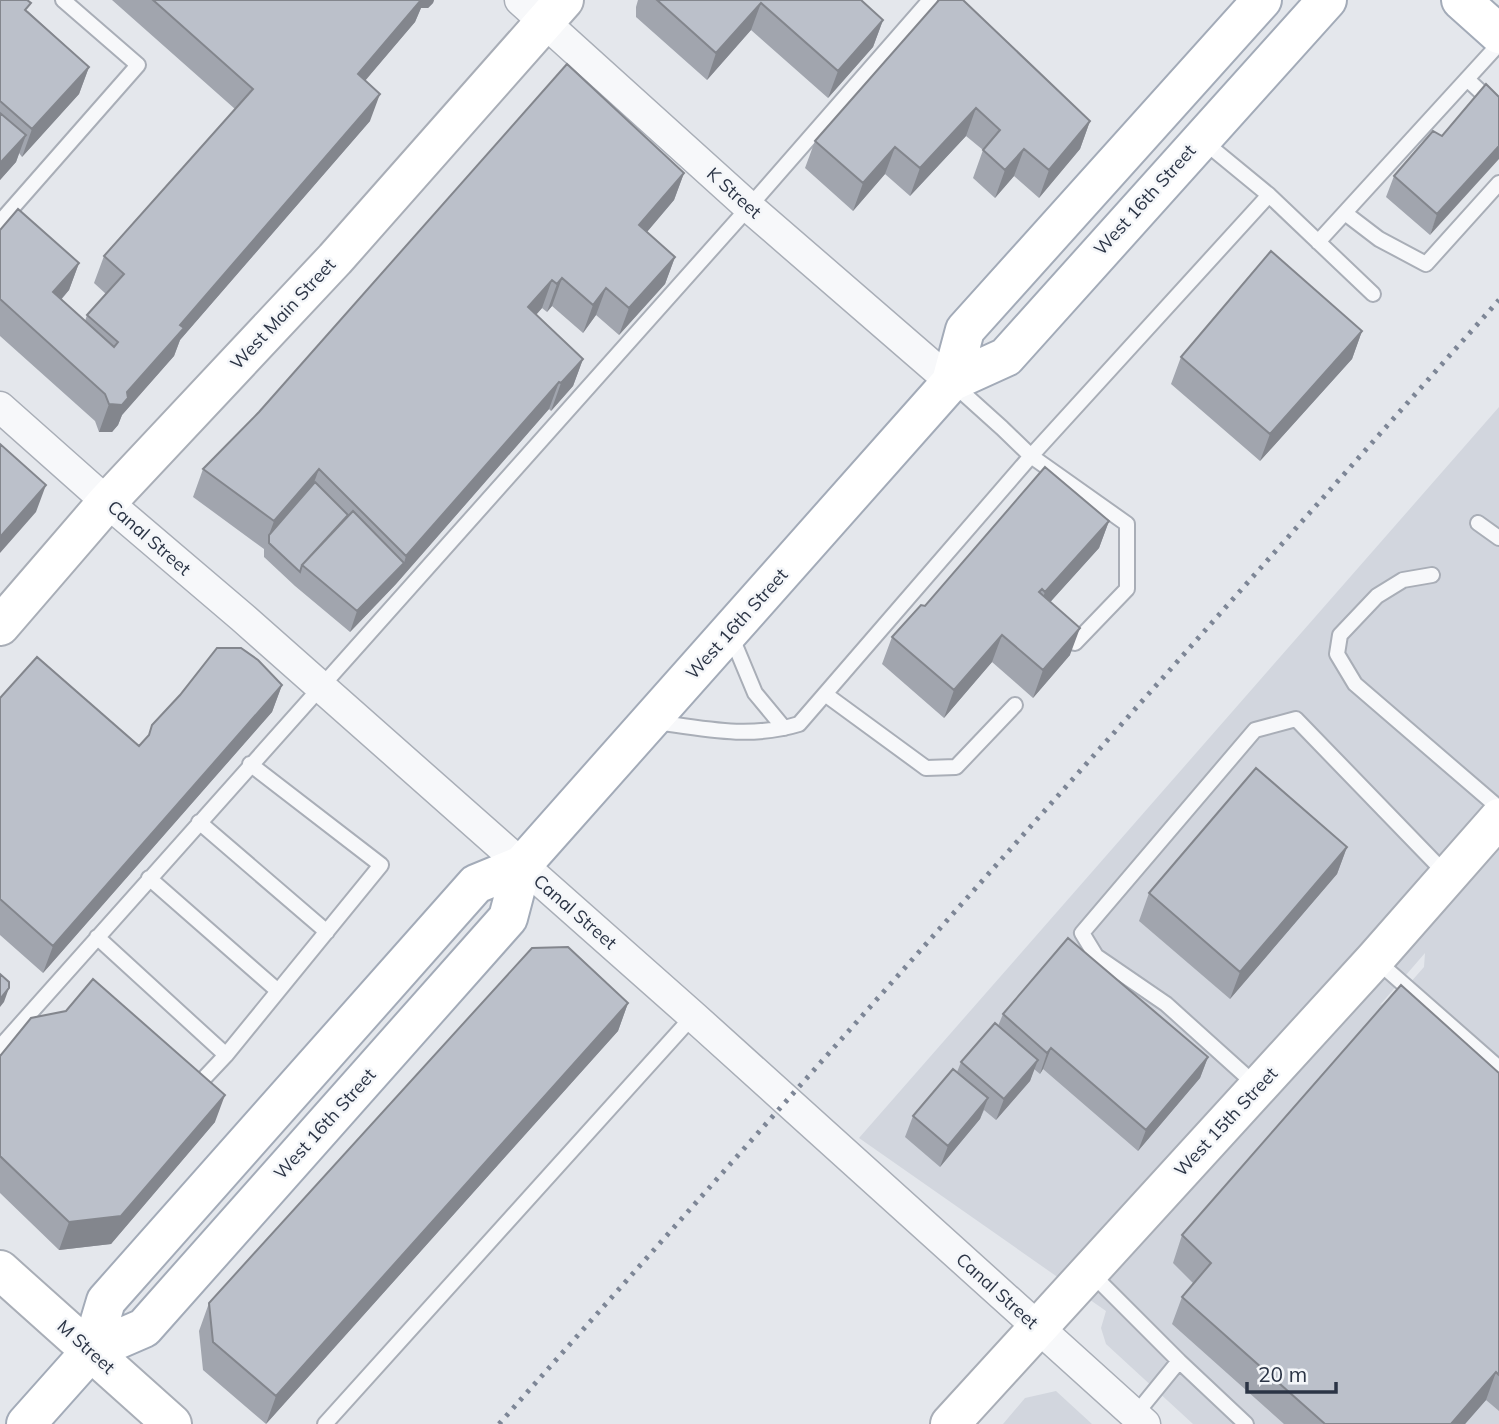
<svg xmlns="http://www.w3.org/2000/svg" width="1499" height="1424" font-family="Mulish,sans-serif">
<rect width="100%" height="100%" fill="#e4e7ec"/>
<!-- built -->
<path fill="#d2d6de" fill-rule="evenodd" d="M 1499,407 L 1499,1424 L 1193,1424 L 1106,1344 L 1101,1328 L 1106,1311 L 859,1138 ZM 1425,953 L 1424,967 L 1395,1000 L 1380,1005 Z
M 1056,1391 L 1092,1424 L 1003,1424 L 1025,1398 Z"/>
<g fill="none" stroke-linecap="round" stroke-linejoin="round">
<defs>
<path id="lane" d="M 1467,79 L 1499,109
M 1202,140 L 1269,195
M 1345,213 L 1379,239 L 1426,264 L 1499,183
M 0,222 L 138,65 L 63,0
M 1318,242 L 1499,44
M 952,383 L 1002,428 L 1031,456 L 1127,524 L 1127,589 L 1075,643
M 1478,523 L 1499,538
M 1432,575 L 1403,580 L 1377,596 L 1340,635 L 1337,654 L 1355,684 L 1499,808
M 730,633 L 755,693 L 784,728
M 825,694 L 926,768 L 956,767 L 1015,705
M 656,722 C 705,729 750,739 799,724 L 1031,456 L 1269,195 L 1373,294
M 199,822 L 327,932
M 149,878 L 278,991
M 97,937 L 226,1055 L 381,865 L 250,764
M 1376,960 L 1499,1068
M 0,1047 L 749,207 L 930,0
M 1257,1086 L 1166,1004 L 1096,956 L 1082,933 L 1255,730 L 1296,719 L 1447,875
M 193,1090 L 226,1055
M 1091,1273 L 1179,1361
M 1135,1415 L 1179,1361 L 1246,1424
M 325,1424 L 693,1016"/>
<path id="street" d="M 520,0 L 749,207 L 951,382
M 0,407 L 107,502 L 242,617 L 693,1016 L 1145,1424"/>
<path id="secondary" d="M 0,626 L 107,502 L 335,259 L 564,0
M 0,1270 L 172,1424
M 950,1424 L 1375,959 L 1499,818"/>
<path id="primary" d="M 1461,0 L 1499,34
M 951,382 L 965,330 L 1262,0
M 91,1351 L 106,1301 L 476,884 L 522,865 L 951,382 L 1006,357 L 1327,0
M 26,1424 L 91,1351 L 144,1328 L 508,918 L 522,865"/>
</defs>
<!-- lane casing -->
<use href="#lane" stroke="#a9aeb7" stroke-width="18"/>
<!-- street casing -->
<use href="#street" stroke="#a9aeb7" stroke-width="33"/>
<!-- secondary casing -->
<use href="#secondary" stroke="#a9aeb7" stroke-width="42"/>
<!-- primary casing -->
<use href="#primary" stroke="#a3abb8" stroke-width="42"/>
<!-- lane -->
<use href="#lane" stroke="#f7f8fa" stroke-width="14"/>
<!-- street -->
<use href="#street" stroke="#f7f8fa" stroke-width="30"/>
<!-- secondary -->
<use href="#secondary" stroke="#fff" stroke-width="38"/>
<!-- primary -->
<use href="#primary" stroke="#fff" stroke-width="38"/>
<!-- rail -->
<path stroke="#7d8696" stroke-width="5" stroke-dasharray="3.5 7" stroke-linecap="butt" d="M 499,1424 L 1499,300"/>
</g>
<!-- wall -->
<path fill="#a1a5ae" d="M 0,0 L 28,11 L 89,67 L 79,94 L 22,157 L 19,153 L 16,162 L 0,180 Z
M 112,0 L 434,0 L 433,3 L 428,8 L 421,8 L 415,22 L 365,80 L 370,121 L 180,340 L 174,356 L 122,415 L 118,425 L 112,432 L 99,432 L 95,421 L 0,336 L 0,230 L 79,263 L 69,290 L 61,300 L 85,321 L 87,315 L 106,294 L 94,283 L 104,256 L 235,109 Z
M 638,0 L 861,0 L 883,20 L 873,47 L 828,98 L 751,30 L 707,80 L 636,17 L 636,7 Z
M 939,0 L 1090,121 L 1080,149 L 1039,198 L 1014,176 L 995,198 L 973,178 L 983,150 L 966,136 L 910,196 L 885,174 L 853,211 L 805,168 L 815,141 Z
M 1486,84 L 1430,235 L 1386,197 L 1394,176 L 1442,136 Z
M 684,173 L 674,200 L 647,232 L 675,257 L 665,284 L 619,335 L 596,315 L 583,333 L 552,306 L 547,312 L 542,308 L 536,315 L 583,359 L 573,386 L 551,411 L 549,409 L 396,584 L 350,632 L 295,586 L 264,557 L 264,549 L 193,497 L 203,469 Z
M 1362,331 L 1352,359 L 1260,461 L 1171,384 L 1181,357 Z
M 1109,521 L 1099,548 L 1050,602 L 1070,655 L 1033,698 L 992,662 L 944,718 L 882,664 L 892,637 L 925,606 Z
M 282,685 L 272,712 L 43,973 L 0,935 L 0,698 L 139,746 Z
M 1347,847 L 1337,874 L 1230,999 L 1139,921 L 1149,893 Z
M 628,1003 L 618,1031 L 266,1424 L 203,1370 L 199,1331 L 209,1303 Z
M 1003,1014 L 1208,1057 L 1200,1078 L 1138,1151 L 1043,1069 L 1040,1074 L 1034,1069 L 1030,1081 L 996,1120 L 984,1110 L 980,1119 L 940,1167 L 905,1137 L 913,1116 L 957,1072 L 961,1062 L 998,1026 Z
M 0,1056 L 215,1122 L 111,1244 L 59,1250 L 0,1193 Z
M 1499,1073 L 1499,1411 L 1486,1400 L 1465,1424 L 1284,1424 L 1172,1324 L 1182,1297 L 1193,1283 L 1173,1263 L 1182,1235 Z"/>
<!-- shaded-wall -->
<path fill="#83868d" d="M 420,0 L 434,0 L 433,3 L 428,8 L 421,8 L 415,22 L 348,101 L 358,74 Z
M 761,3 L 751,30 L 707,80 L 716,53 Z
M 883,20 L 873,47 L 828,98 L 838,71 Z
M 89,67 L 79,94 L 22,157 L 32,129 Z
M 380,94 L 370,121 L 180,340 L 174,356 L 122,415 L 118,425 L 112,432 L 99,432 L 109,404 L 127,392 L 180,325 Z
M 976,108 L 966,136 L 910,196 L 920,168 Z
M 1090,121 L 1080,149 L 1039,198 L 1049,170 Z
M 26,135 L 16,162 L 0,180 L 0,163 Z
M 1499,146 L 1499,159 L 1430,235 L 1437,214 Z
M 895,147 L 885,174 L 853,211 L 863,183 Z
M 1024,149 L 1014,176 L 995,198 L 1005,170 Z
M 684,173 L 674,200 L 629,253 L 639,225 Z
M 675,257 L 665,284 L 619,335 L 629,308 Z
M 79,263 L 69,290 L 43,320 L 53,292 Z
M 562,278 L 552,306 L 547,312 L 557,284 Z
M 552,280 L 542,308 L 518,335 L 528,307 Z
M 606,288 L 596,315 L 583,333 L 593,305 Z
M 1362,331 L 1352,359 L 1260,461 L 1270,434 Z
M 583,359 L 573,386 L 551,411 L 561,383 Z
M 559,382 L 549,409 L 396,584 L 350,632 L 357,611 L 404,563 L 406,556 Z
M 319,469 L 309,496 L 269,535 L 274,521 Z
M 46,485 L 36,512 L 0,553 L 0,537 Z
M 1109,521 L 1099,548 L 1035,619 L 1045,592 Z
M 1080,628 L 1070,655 L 1033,698 L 1043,670 Z
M 1002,635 L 992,662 L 944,718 L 954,690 Z
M 282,685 L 272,712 L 43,973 L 53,946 Z
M 1347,847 L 1337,874 L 1230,999 L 1240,972 Z
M 9,988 L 4,1002 L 0,1007 L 0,999 Z
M 628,1003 L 618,1031 L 266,1424 L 276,1396 Z
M 1051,1048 L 1043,1069 L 1040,1074 L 1047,1053 Z
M 1208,1057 L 1200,1078 L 1138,1151 L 1146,1130 Z
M 1038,1060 L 1030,1081 L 996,1120 L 1004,1099 Z
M 225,1095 L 215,1122 L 111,1244 L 59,1250 L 69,1222 Z
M 988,1098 L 980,1119 L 940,1167 L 948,1146 Z
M 1496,1372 L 1486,1400 L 1465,1424 L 1451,1424 Z"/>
<!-- building -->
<path fill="#bbc0ca" stroke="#83868d" stroke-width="2" d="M 0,0 L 27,0 L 31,3 L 25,10 L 89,67 L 32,129 L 0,101 Z
M 153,0 L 421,0 L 358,74 L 380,94 L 180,325 L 184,328 L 127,392 L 128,398 L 122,405 L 109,404 L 105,394 L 0,299 L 0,230 L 18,209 L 79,263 L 53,292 L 114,347 L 118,342 L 87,315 L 124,274 L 104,256 L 253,89 Z
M 657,0 L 861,0 L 883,20 L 838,71 L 761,3 L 716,53 Z
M 939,0 L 963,0 L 1090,121 L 1049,170 L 1024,149 L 1005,170 L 983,150 L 1000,130 L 976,108 L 920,168 L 895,147 L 863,183 L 815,141 Z
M 567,64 L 684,173 L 639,225 L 675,257 L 629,308 L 606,288 L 593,305 L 562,278 L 557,284 L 552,280 L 528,307 L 583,359 L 561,383 L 559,382 L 406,556 L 319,469 L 274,521 L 203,469 L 259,412 Z
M 1486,84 L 1499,97 L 1499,146 L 1437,214 L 1394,176 L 1433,131 L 1442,136 Z
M 0,113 L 26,135 L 0,163 Z
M 1271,251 L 1362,331 L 1270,434 L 1181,357 Z
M 0,444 L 46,485 L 0,537 Z
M 1045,467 L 1109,521 L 1045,592 L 1042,589 L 1039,592 L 1080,628 L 1043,670 L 1002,635 L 954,690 L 892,637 L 921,605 L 925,606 Z
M 315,482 L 348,515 L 302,565 L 300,572 L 269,543 L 269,535 Z
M 353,511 L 404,563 L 357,611 L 302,565 Z
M 217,648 L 241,648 L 258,660 L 282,685 L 53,946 L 0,899 L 0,698 L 37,657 L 139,746 L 149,735 L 152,725 L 180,695 Z
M 1256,768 L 1347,847 L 1240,972 L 1149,893 Z
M 1068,938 L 1208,1057 L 1146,1130 L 1051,1048 L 1047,1053 L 1003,1014 Z
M 568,947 L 628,1003 L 276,1396 L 213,1342 L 209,1303 L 532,948 Z
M 0,974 L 9,982 L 9,988 L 0,999 Z
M 93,979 L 225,1095 L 121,1216 L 69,1222 L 0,1156 L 0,1056 L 31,1018 L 66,1011 Z
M 1401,985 L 1499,1073 L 1499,1375 L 1496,1372 L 1451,1424 L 1325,1424 L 1182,1297 L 1211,1263 L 1182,1235 Z
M 995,1023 L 1038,1060 L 1004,1099 L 961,1062 Z
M 953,1069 L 988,1098 L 948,1146 L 913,1116 Z"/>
<g text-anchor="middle" stroke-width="5" stroke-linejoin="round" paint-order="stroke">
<!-- street labels -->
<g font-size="18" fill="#2b3445" stroke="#f4f6f9">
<text transform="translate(734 193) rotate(42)" y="6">K Street</text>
<text transform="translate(1145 200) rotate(-48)" y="6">West 16th Street</text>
<text transform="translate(283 314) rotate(-47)" y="6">West Main Street</text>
<text transform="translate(149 538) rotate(41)" y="6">Canal Street</text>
<text transform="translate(737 624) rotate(-48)" y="6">West 16th Street</text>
<text transform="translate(575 912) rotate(41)" y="6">Canal Street</text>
<text transform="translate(1226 1122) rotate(-47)" y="6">West 15th Street</text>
<text transform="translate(325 1124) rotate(-48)" y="6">West 16th Street</text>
<text transform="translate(997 1291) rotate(42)" y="6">Canal Street</text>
<text transform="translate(86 1347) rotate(42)" y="6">M Street</text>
</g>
</g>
<!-- scale -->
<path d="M1247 1382v10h89v-10" fill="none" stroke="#2b3445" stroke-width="3.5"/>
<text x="1258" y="1382" font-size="21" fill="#2b3445" stroke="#f4f6f9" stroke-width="5" paint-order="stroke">20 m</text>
</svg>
